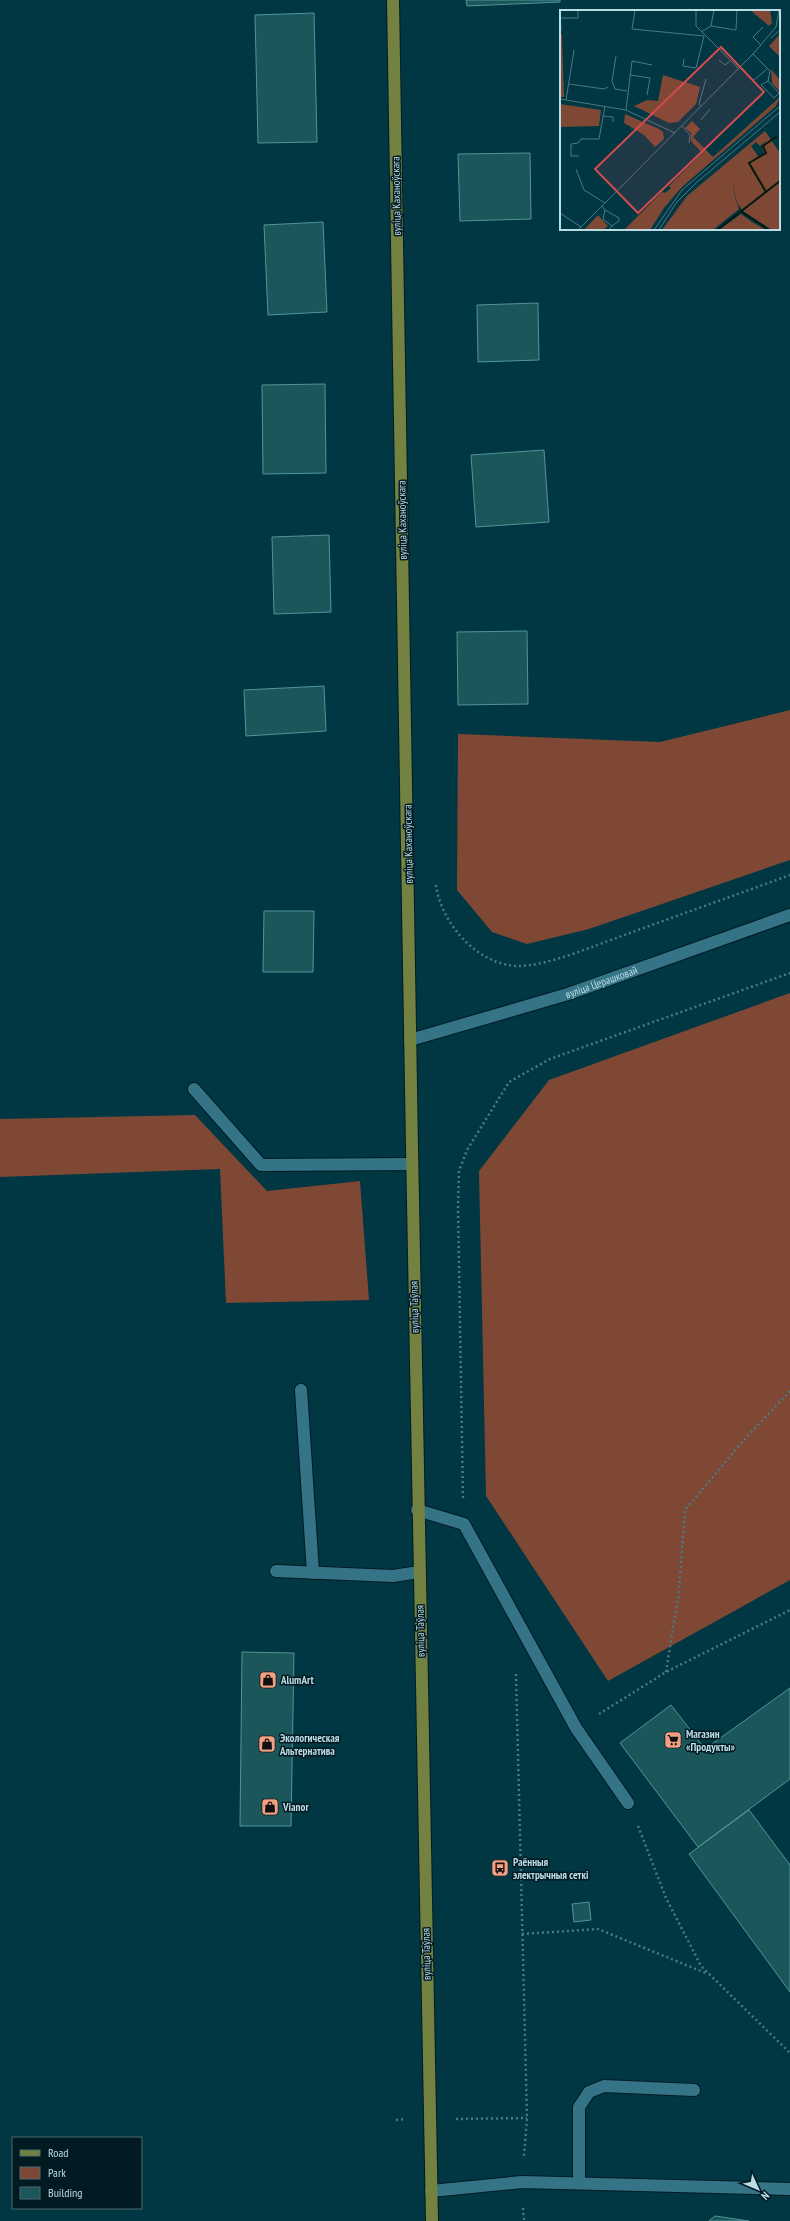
<svg xmlns="http://www.w3.org/2000/svg" width="790" height="2221" font-family="'PT Sans Narrow',sans-serif">
<rect width="100%" height="100%" fill="#013643"/>
<!-- green -->
<path fill="#7e4835" d="M 790,710 L 790,860 L 589,929 L 527,944 L 492,932 L 457,890 L 458,734 L 660,742 Z
M 790,993 L 790,1580 L 608,1681 L 486,1496 L 479,1171 L 549,1080 Z
M 195,1115 L 267,1191 L 360,1181 L 369,1300 L 226,1303 L 220,1169 L 0,1177 L 0,1119 Z"/>
<!-- building -->
<path fill="#1b575a" stroke="#519599" d="M 466,0 L 560,0 L 560,2 L 467,6 Z
M 314,13 L 317,142 L 258,143 L 255,15 Z
M 530,153 L 531,219 L 460,221 L 458,154 Z
M 323,222 L 327,312 L 268,315 L 264,225 Z
M 538,303 L 539,360 L 478,362 L 477,305 Z
M 325,384 L 326,473 L 263,474 L 262,385 Z
M 544,450 L 549,522 L 476,527 L 471,455 Z
M 329,535 L 331,612 L 274,614 L 272,537 Z
M 527,631 L 528,704 L 458,705 L 457,632 Z
M 324,686 L 326,731 L 246,736 L 244,690 Z
M 264,911 L 314,911 L 313,972 L 263,972 Z
M 242,1652 L 294,1653 L 291,1826 L 240,1826 Z
M 790,1688 L 790,1779 L 698,1847 L 620,1743 L 671,1705 L 705,1749 Z
M 749,1810 L 790,1865 L 790,1992 L 689,1854 Z
M 589,1902 L 591,1920 L 574,1922 L 572,1904 Z
M 715,2216 L 749,2221 L 709,2221 Z"/>
<g fill="none" stroke-linecap="round" stroke-linejoin="round">
<defs>
<g id="minor">
<path id="s1" d="M 410,1040 L 568,994 L 790,915"/>
<path d="M 194,1089 L 261,1165 L 412,1164"/>
<path d="M 301,1390 L 313,1573"/>
<path d="M 417,1510 L 464,1524 L 576,1728 L 628,1803"/>
<path d="M 276,1571 L 393,1576 L 419,1572"/>
<path d="M 579,2182 L 579,2107 L 589,2092 L 604,2086 L 694,2090"/>
<path d="M 431,2191 L 522,2182 L 790,2189"/>
</g>
<path id="major" d="M 393,0 C 406,740 416,1481 432,2221"/>
</defs>
<!-- minor casing -->
<use href="#minor" stroke="#001c25" stroke-width="14"/>
<!-- major casing -->
<use href="#major" stroke="#001c25" stroke-width="14"/>
<!-- path -->
<path stroke="#4d7984" stroke-width="2.5" stroke-dasharray="2 3" stroke-linecap="butt" d="M 436,885 C 441,923 477,965 518,966 C 547,966 591,947 619,937 C 676,916 733,896 790,875
M 463,1498 L 458,1207 L 459,1171 L 467,1150 L 509,1082 L 550,1059 L 790,973
M 666,1672 L 679,1591 L 685,1510 L 743,1441 L 790,1391
M 516,1674 L 527,2118 L 524,2157
M 599,1714 L 666,1672 L 790,1610
M 638,1826 L 666,1898 L 701,1966 L 790,2053
M 522,1934 L 598,1929 L 708,1974
M 456,2119 L 527,2118
M 396,2120 L 405,2119
M 523,2208 L 524,2221"/>
<!-- minor -->
<use href="#minor" stroke="#357386" stroke-width="12"/>
<!-- major -->
<use href="#major" stroke="#738240" stroke-width="12"/>
</g>
<!-- icons -->
<defs>
<symbol id="shop-square" viewBox="-11 -11 22 22"><rect x="-9" y="-9" width="18" height="18" rx="4" fill="#f3a082" stroke="#021b23"/><path d="M-5-2.5h2.3a2.7 3.5 0 0 1 5.4 0H5L5.5 6h-11ZM-1.5-2.5h3a1.5 2.3 0 0 0-3 0Z" fill="#111"/></symbol>
<symbol id="supermarket-square" viewBox="-11 -11 22 22"><rect x="-9" y="-9" width="18" height="18" rx="4" fill="#f3a082" stroke="#021b23"/><path d="M-6-5.5h2.5l.6 2H6L4.5 2H-2.5L-4.4-4H-6ZM-1.5 3.2a1.3 1.3 0 1 0 .1 0ZM3 3.2a1.3 1.3 0 1 0 .1 0Z" fill="#111"/></symbol>
<symbol id="bus-square" viewBox="-11 -11 22 22"><rect x="-9" y="-9" width="18" height="18" rx="4" fill="#f3a082" stroke="#021b23"/><path d="M-5-6H5V4H4V6H2V4H-2V6H-4V4H-5ZM-3.5-4V0h7V-4ZM-3.5 1.2v1.5H-2V1.2ZM2 1.2v1.5H3.5V1.2Z" fill="#111"/></symbol>
</defs>
<g fill-rule="evenodd">
<use href="#shop-square" x="258" y="1670" width="20" height="20"/>
<use href="#supermarket-square" x="663" y="1730" width="20" height="20"/>
<use href="#shop-square" x="257" y="1734" width="20" height="20"/>
<use href="#shop-square" x="260" y="1797" width="20" height="20"/>
<use href="#bus-square" x="490" y="1858" width="20" height="20"/>
</g>
<g text-anchor="middle" stroke-width="3" stroke-linejoin="round" paint-order="stroke">
<!-- street labels -->
<g font-size="11" fill="#bddbe5" stroke="#021b23">
<text transform="translate(396 196) rotate(-91)" y="4">вуліца Каханоўскага</text>
<text transform="translate(402 520) rotate(-91)" y="4">вуліца Каханоўскага</text>
<text transform="translate(408 844) rotate(-91)" y="4">вуліца Каханоўскага</text>
<text dy="4" stroke="none"><textPath href="#s1" startOffset="200">вуліца Церашковай</textPath></text>
<text transform="translate(414 1307) rotate(-91)" y="4">вуліца Таўлая</text>
<text transform="translate(420 1631) rotate(-91)" y="4">вуліца Таўлая</text>
<text transform="translate(426 1954) rotate(-91)" y="4">вуліца Таўлая</text>
</g>
<!-- poi labels -->
<g font-size="11" font-weight="bold" fill="#bddbe5" stroke="#021b23" text-anchor="start">
<text x="281" y="1684">AlumArt</text>
<text x="686" y="1738">Магазин<tspan x="686" dy="13">«Продукты»</tspan></text>
<text x="280" y="1742">Экологическая<tspan x="280" dy="13">Альтернатива</tspan></text>
<text x="283" y="1811">Vianor</text>
<text x="513" y="1866">Раённыя<tspan x="513" dy="13">электрычныя сеткі</tspan></text>
</g>
</g>
<!-- overview -->
<g transform="translate(560 10)">
<rect width="220" height="220" fill="#013643"/>
<path d="M 190,0 L 210,0 L 212,13 L 209,16 ZM 0,21 L 2,25 L 4,87 L 0,87 ZM 220,24 L 220,45 L 219,46 L 209,36 ZM 211,59 L 220,70 L 220,82 L 212,73 ZM 103,65 L 140,77 L 136,94 L 118,112 L 109,113 L 74,96 L 87,90 L 98,91 ZM 220,87 L 216,96 L 122,177 L 104,198 L 90,220 L 64,220 L 102,182 L 105,183 L 111,178 L 109,176 L 142,143 L 131,131 L 131,123 L 125,118 L 132,111 L 140,119 L 133,127 L 153,147 ZM 0,94 L 41,100 L 39,116 L 0,117 ZM 65,104 L 99,119 L 103,122 L 104,129 L 95,137 L 84,125 L 64,113 ZM 205,121 L 220,143 L 220,220 L 212,220 L 184,202 L 177,193 L 172,169 L 176,191 L 179,199 L 153,220 L 102,220 L 127,186 ZM 206,131 L 202,136 L 204,143 L 196,148 L 198,146 L 191,136 L 196,132 L 200,136 ZM 181,204 L 192,212 L 206,220 L 159,220 ZM 38,205 L 48,216 L 43,220 L 24,220 Z" fill="#7e4835" fill-rule="evenodd"/>
<path fill="none" stroke="#021a0e" stroke-width="2" d="M 206,182 L 189,153 L 206,143 L 203,136 L 217,126M 181,201 L 209,220M 157,220 L 220,171"/>
<path fill="none" stroke="#4c7884" stroke-width="1" d="M 0,0 L 1,21M 75,0 L 72,19 L 144,26M 136,0 L 136,16 L 179,59M 0,8 L 18,8 L 18,0M 151,16 L 154,0M 141,22 L 151,16 L 176,20 L 177,0M 211,28 L 220,20M 201,35 L 193,27 L 203,17M 193,44 L 210,61 L 208,71 L 201,75 L 214,88 L 219,83 L 208,71M 56,46 L 52,71 L 55,79 L 67,81M 124,49 L 123,56 L 136,58 L 144,26M 159,50 L 165,55 L 170,51M 70,65 L 90,68 L 87,85M 194,70 L 207,59M 9,74 L 44,79 L 48,77M 0,89 L 66,100 L 115,123M 6,90 L 14,40M 141,97 L 139,94 L 146,69M 66,100 L 72,51 L 92,55M 43,106 L 53,107 L 53,112M 141,110 L 150,99M 122,116 L 130,125 L 129,133M 19,146 L 11,146 L 11,134 L 18,133 L 21,129 L 39,129 L 45,96M 16,159 L 24,180 L 45,193M 42,196 L 45,200 L 43,209 L 52,216 L 49,220M 45,200 L 59,208 L 59,211 L 52,216M 0,203 L 21,217M 18,220 L 193,44 L 216,17 L 219,0M 94,220 L 122,180 L 220,96M 99,220 L 116,193 L 136,173 L 220,102"/>
<path fill="#d14c4e" fill-opacity="0.15" stroke="#d14c4e" stroke-width="2" d="M 161,37 L 204,82 L 78,203 L 35,159 Z"/>
<rect width="220" height="220" fill="none" stroke="#bddbe5" stroke-width="2"/>
</g>
<!-- legend -->
<rect x="12" y="2137" width="130" height="72" fill="#021b23" stroke="#4d6871"/>
<rect x="20" y="2150" width="20" height="6" fill="#738240" stroke="#4d6871"/>
<text x="48" y="2157" font-size="12" fill="#bddbe5">Road</text>
<rect x="20" y="2167" width="20" height="12" fill="#7e4835" stroke="#4d6871"/>
<text x="48" y="2177" font-size="12" fill="#bddbe5">Park</text>
<rect x="20" y="2187" width="20" height="12" fill="#1b575a" stroke="#4d6871"/>
<text x="48" y="2197" font-size="12" fill="#bddbe5">Building</text>
<!-- north arrow -->
<g transform="translate(758 2189) rotate(134)" stroke="#021b23" stroke-width="3" paint-order="stroke">
<path d="M0-3L7 15L0 10L-7 15Z" fill="#bddbe5"/>
<text y="-6" font-size="11" font-weight="bold" text-anchor="middle" fill="#bddbe5">N</text>
</g>
</svg>
